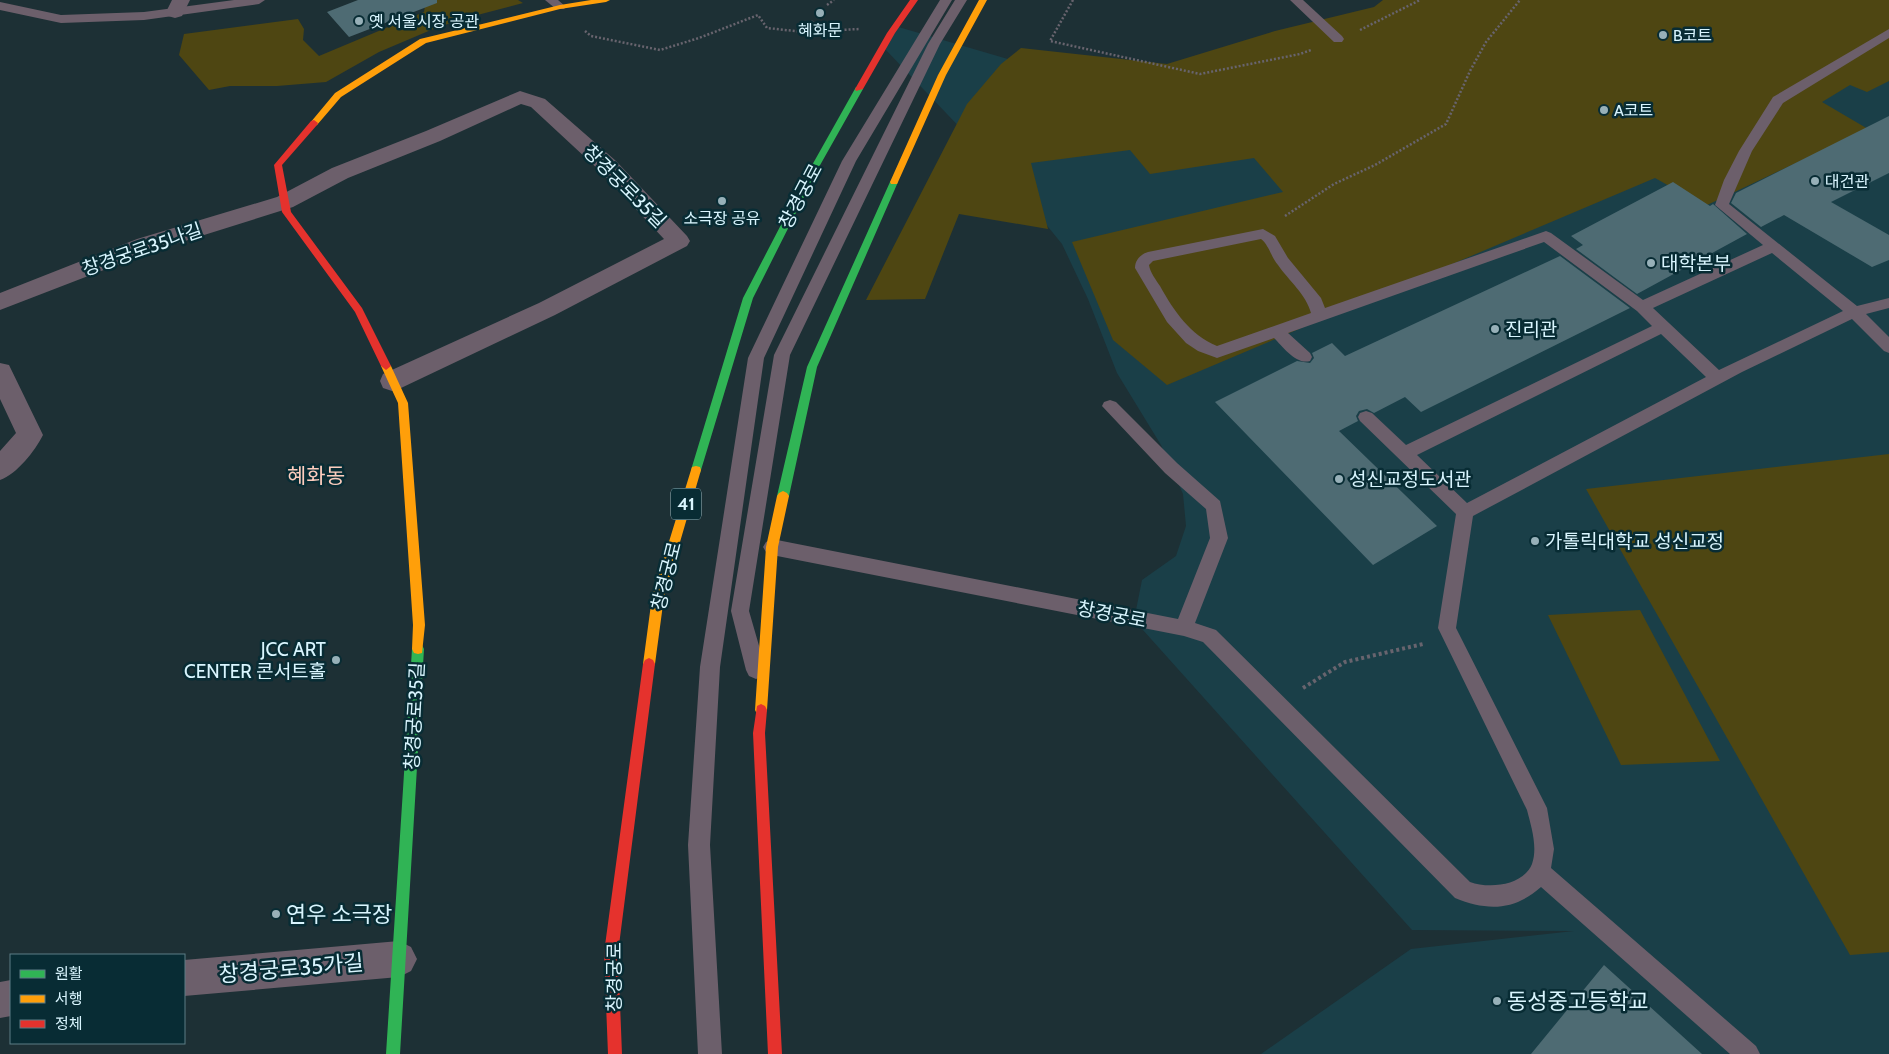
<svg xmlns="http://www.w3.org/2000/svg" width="1889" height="1054" font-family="Cabin,'Noto Sans KR',sans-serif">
<rect width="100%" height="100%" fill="#1d3035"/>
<!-- built -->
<path fill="#1a3f48" d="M 1889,0 L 1889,1054 L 1261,1054 L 1411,949 L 1574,931 L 1412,930 L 1134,620 L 1142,580 L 1176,556 L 1186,526 L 1183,494 L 1161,445 L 1117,373 L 1088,299 L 1062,244 L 1009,179 L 885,49 L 895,26 L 1183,110 Z"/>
<!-- green -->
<path fill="#4e4612" d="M 436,0 L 518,0 L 523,3 L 462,19 L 431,30 L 379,52 L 326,82 L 277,86 L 230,86 L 209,90 L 179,55 L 184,34 L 298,19 L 304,29 L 303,40 L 319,56 L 424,12 L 425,6 Z
M 1383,0 L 1889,0 L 1889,81 L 1867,92 L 1850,85 L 1822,102 L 1868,129 L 1705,206 L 1655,178 L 1167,385 L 1113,340 L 1072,242 L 1283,192 L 1254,158 L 1150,174 L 1130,150 L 1031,163 L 1048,229 L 959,214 L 925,299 L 866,300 L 967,104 L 1001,64 L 1021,48 L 1167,64 L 1275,31 L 1374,7 Z
M 1889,454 L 1889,952 L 1850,955 L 1586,489 Z
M 1640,610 L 1720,761 L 1621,765 L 1548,615 Z"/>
<!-- building -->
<path fill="#4e6b73" d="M 358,0 L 437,0 L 437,3 L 349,37 L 327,12 Z
M 1889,116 L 1889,173 L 1831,202 L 1889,235 L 1889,260 L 1872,267 L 1784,215 L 1761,227 L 1731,203 L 1736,193 Z
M 1673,182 L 1710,206 L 1713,204 L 1747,234 L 1637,294 L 1576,249 L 1583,245 L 1571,236 Z
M 1560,256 L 1630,308 L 1421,412 L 1405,397 L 1374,413 L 1367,409 L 1359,411 L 1356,416 L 1358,421 L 1339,431 L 1437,526 L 1373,565 L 1215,402 L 1297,361 L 1310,363 L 1314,358 L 1312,353 L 1332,343 L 1345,356 Z
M 1604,965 L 1702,1054 L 1531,1054 Z"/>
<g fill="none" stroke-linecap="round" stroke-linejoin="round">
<!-- path-far1 -->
<path stroke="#68646e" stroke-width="2.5" stroke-dasharray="2 2" stroke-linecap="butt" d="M 1073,0 L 1050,41 L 1200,74 L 1300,54 L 1311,50
M 827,5 L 834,0
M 1360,30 L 1420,0
M 585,31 L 591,36 L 660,50 L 699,38 L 758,15 L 767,28 L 804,32 L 859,29
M 804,32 L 813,21
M 1285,216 L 1334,184 L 1375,165 L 1446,124 L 1470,71 L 1486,42 L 1520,0"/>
<!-- path -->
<path stroke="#68646e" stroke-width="4" stroke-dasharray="3 3" stroke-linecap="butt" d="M 1303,688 L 1345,662 L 1423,644"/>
<!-- lane -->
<path fill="#6c5f6b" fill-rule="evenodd" d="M 234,0 L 265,0 L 259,4 L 144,20 L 61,23 L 0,10 L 0,2 L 61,15 L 144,12 Z
M 545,0 L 558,0 L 566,7 L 564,9 L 556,9 Z
M 940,0 L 952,0 L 856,161 L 764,358 L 720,667 L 710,845 L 722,1054 L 698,1054 L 688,845 L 700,667 L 748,358 L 842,161 Z
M 955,0 L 967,0 L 940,44 L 790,355 L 749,611 L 766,670 L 763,676 L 756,679 L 749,676 L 746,670 L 731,611 L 774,355 L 928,44 Z
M 1290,0 L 1303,0 L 1342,36 L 1344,39 L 1342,42 L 1334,42 Z
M 1889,29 L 1889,38 L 1783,103 L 1752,151 L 1729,204 L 1857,306 L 1889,298 L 1889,308 L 1866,314 L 1889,337 L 1889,353 L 1884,351 L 1852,319 L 1742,372 L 1473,516 L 1456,628 L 1547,808 L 1554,849 L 1551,868 L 1756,1046 L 1760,1054 L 1730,1054 L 1541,887 C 1514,911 1487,911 1455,898 L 1203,642 L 1184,636 L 772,555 L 766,552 L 763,547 L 766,542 L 772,539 L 1178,619 L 1210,538 L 1206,509 L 1165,473 L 1102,406 L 1104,402 L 1110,400 L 1116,402 L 1177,463 L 1220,501 L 1228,538 L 1195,623 L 1216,630 L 1470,882 C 1489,889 1523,886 1532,864 C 1538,847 1531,826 1527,810 L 1438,628 L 1456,514 L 1360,421 L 1358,417 L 1360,413 L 1366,411 L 1372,413 L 1406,445 L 1652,326 L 1637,311 L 1544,242 L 1288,333 L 1310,353 L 1312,357 L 1310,361 C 1296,365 1283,347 1274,338 L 1217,358 L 1198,351 L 1186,343 L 1167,322 L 1135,268 C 1135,260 1141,254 1148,252 L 1263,229 L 1275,236 L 1288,258 L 1321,298 L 1325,308 L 1546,231 L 1551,233 L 1643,300 L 1763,245 L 1715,205 L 1724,180 L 1739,151 L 1773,97 ZM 1261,239 C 1269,245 1271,257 1278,265 C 1289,281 1306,294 1311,313 L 1217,346 C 1190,335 1174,311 1160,286 C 1156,280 1150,272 1149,265 L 1153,261 ZM 1772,253 L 1843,311 L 1719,370 L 1653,308 ZM 1661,334 L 1706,377 L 1467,503 L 1417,455 Z"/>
<!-- street -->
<path fill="#6c5f6b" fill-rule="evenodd" d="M 172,0 L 190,0 L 182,16 L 175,18 L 168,16 L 166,12 Z
M 520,91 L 545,99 L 616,161 L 687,236 L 690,241 L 687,246 L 555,315 L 401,388 L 392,391 L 383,388 L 380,381 L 383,374 L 539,303 L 664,239 L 600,171 L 531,107 L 521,104 L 440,141 L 348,178 L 293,207 L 153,251 L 0,310 L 0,293 L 137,239 L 277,197 L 332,168 L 426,131 Z
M 0,363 L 9,365 L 43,435 C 35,451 17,474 0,480 L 0,451 L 16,433 L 0,399 Z
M 399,941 L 411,947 L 417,959 L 411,971 L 399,977 L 184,996 L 184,960 Z
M 11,980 L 11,1016 L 0,1018 L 0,982 Z"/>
<!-- fast -->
<path fill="#30b455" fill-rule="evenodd" d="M 856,87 L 863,89 L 819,167 L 753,298 L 701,470 L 700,473 L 692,473 L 691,470 L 743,298 L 811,167 Z
M 894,179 L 898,182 L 817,367 L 789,496 L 787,499 L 779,499 L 777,496 L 807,367 L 890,182 Z
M 418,644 L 422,645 L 424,649 L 400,1054 L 386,1054 L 412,649 L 414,645 Z"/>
<!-- slow -->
<path fill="#ff9f0a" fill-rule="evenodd" d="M 591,0 L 610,0 L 606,2 L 560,9 L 426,43 L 341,97 L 317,125 L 314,126 L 310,123 L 335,93 L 420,39 L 560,5 Z
M 979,0 L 987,0 L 946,75 L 898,182 L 897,184 L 891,184 L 890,182 L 938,75 Z
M 386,362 L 391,366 L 408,403 L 425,625 L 422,653 L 418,654 L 414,653 L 412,649 L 413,625 L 398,403 L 381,366 Z
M 696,466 L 700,467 L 701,470 L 664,597 L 655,664 L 653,668 L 649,670 L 645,668 L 643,664 L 652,597 L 691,470 L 692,467 Z
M 783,491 L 787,493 L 789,496 L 778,547 L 767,710 L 765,714 L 761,716 L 757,714 L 755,710 L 766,547 L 777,496 L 779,493 Z"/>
<!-- jam -->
<path fill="#e5322d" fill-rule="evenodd" d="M 910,0 L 918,0 L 895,33 L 863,89 L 856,91 L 855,89 L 887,33 Z
M 314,120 L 318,123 L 317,125 L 282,165 L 291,212 L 362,308 L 391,366 L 386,370 L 381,366 L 355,312 L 282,212 L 274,165 L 311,121 Z
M 649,658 L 653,660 L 655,664 L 618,953 L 622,1054 L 608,1054 L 604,953 L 643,664 L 645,660 Z
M 761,704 L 765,706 L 767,710 L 765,733 L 782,1054 L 768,1054 L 753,733 L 757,706 Z"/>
</g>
<!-- markers -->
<g fill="#97b0b8" stroke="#082c34" stroke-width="2">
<circle cx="820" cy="13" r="5"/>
<circle cx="359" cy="21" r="5"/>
<circle cx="1663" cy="35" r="5"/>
<circle cx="1604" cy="110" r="5"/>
<circle cx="1815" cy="181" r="5"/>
<circle cx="722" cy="201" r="5"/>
<circle cx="1651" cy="263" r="5"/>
<circle cx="1495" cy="329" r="5"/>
<circle cx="1339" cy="479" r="5"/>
<circle cx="1535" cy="541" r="5"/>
<circle cx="336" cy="660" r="5"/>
<circle cx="276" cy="914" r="5"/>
<circle cx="1497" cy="1001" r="5"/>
</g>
<g text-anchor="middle" stroke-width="5" stroke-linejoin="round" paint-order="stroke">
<!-- far-poi labels -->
<g font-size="16" fill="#d9f5fe" stroke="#082c34" text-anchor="start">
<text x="369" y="27">옛 서울시장 공관</text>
<text x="820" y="36" text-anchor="middle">혜화문</text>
<text x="1673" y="41">B코트</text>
<text x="1614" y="116">A코트</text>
<text x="1825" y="187">대건관</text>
<text x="722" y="224" text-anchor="middle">소극장 공유</text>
</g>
<!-- shield labels -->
<rect fill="#082c34" stroke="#9ab9c1" stroke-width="1" x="671" y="488.5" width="30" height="31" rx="4"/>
<g font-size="18" font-weight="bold" fill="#d9f5fe">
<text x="686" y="510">41</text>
</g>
<!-- street labels -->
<g font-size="19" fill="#d9f5fe" stroke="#082c34">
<text transform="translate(625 186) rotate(45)" y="7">창경궁로35길</text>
<text transform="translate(800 196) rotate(-62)" y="7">창경궁로</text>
<text transform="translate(142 249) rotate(-19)" y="7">창경궁로35나길</text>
<text transform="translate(666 576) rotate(-76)" y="7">창경궁로</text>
<text transform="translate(1112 614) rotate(11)" y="7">창경궁로</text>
<text transform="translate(414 716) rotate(-87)" y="7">창경궁로35길</text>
<text transform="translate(614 977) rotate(-90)" y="7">창경궁로</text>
</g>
<!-- poi labels -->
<g font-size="19" fill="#d9f5fe" stroke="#082c34" text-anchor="start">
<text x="1661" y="270">대학본부</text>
<text x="1505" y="336">진리관</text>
<text x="1349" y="486">성신교정도서관</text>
<text x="1545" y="548">가톨릭대학교 성신교정</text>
<text x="326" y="656" text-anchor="end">JCC ART<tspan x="326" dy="22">CENTER 콘서트홀</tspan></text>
</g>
<!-- quarter labels -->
<g font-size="21" fill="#fecdbe" stroke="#082c34">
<text x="316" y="483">혜화동</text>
</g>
<!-- near-poi labels -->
<g font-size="22" fill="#d9f5fe" stroke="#082c34" text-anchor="start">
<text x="286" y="922">연우 소극장</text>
<text x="1507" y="1009">동성중고등학교</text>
</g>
<!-- near-street labels -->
<g font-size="22" fill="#d9f5fe" stroke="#082c34">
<text transform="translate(291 968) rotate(-5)" y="8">창경궁로35가길</text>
</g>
</g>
<!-- legend -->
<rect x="10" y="954" width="175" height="90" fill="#082c34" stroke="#5c7c85"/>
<rect x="20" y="970" width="25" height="8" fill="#30b455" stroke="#5c7c85"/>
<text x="55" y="979" font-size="15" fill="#d9f5fe">원활</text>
<rect x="20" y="995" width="25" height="8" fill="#ff9f0a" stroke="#5c7c85"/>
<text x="55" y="1004" font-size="15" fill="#d9f5fe">서행</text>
<rect x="20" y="1020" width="25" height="8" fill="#e5322d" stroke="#5c7c85"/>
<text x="55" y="1029" font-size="15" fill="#d9f5fe">정체</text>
</svg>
